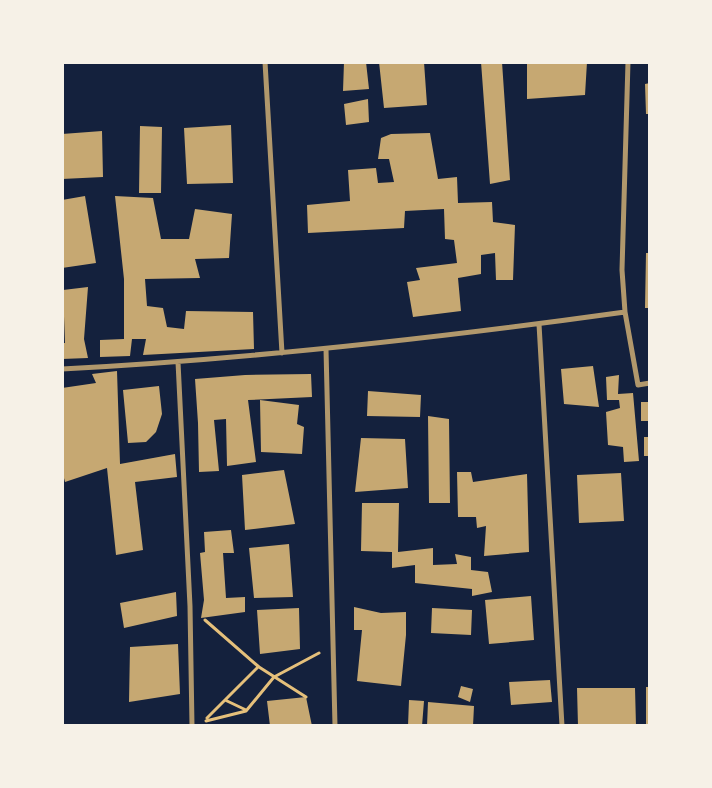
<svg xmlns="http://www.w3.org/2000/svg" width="712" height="788" font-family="Helvetica,sans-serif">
<rect width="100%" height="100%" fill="#14213d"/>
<!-- building -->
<path fill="#c6a872" d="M 344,62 L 366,62 L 369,89 L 343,91 Z
M 379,62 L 424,62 L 427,105 L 384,108 Z
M 481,62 L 502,62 L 510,180 L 490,184 Z
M 527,62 L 587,62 L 585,95 L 527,99 Z
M 650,83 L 650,114 L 646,114 L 645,84 Z
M 368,99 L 369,122 L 346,125 L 344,104 Z
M 231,125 L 233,183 L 187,184 L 184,128 Z
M 140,126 L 162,127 L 161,193 L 139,193 Z
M 102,131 L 103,177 L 62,179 L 62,134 Z
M 430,133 L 438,179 L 457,177 L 458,203 L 492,202 L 493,222 L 515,225 L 513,280 L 496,280 L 495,253 L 481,255 L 481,274 L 458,278 L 461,311 L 413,317 L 407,282 L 420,280 L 416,268 L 457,263 L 454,240 L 445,239 L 444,209 L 405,211 L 404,228 L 308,233 L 307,205 L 350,201 L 348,170 L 376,168 L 378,183 L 394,182 L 389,159 L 378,159 L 381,138 L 391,134 Z
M 85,196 L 96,263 L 62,268 L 62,200 Z
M 115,196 L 153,198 L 161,239 L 189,239 L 195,209 L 232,214 L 229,258 L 195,259 L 200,278 L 145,279 L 147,306 L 163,308 L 167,327 L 184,329 L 186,311 L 253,312 L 254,349 L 143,355 L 146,339 L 132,339 L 130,356 L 100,357 L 100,340 L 124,339 L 124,279 Z
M 646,253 L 650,253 L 650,308 L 645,308 Z
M 88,287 L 84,339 L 88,358 L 62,359 L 62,343 L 65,343 L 63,290 Z
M 593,366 L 599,407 L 564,404 L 561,369 Z
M 117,371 L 120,464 L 175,454 L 177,477 L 135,482 L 143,550 L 116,555 L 107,468 L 65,482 L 62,470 L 62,388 L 96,383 L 92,374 Z
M 311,374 L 312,397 L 248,400 L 256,462 L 227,466 L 226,419 L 214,420 L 219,471 L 199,472 L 198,423 L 195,379 L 245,375 Z
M 619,375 L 618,394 L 633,393 L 639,461 L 624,462 L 623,447 L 608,445 L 606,412 L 620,408 L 619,400 L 607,400 L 606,377 Z
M 159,386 L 162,414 L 156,432 L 146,442 L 128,443 L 123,390 Z
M 368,391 L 421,395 L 420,417 L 367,416 Z
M 260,400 L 299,405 L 297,424 L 304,427 L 302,454 L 261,452 Z
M 641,402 L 650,402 L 650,421 L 641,421 Z
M 428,416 L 449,419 L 450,503 L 429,503 Z
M 644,437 L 650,437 L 650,456 L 644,456 Z
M 361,438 L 405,439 L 408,488 L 355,492 Z
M 284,470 L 295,524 L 245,530 L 242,475 Z
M 457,472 L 471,472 L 473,482 L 527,474 L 529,552 L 484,556 L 486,526 L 477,528 L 476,517 L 458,517 Z
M 621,473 L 624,521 L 579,523 L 577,475 Z
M 362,503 L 399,503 L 398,552 L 433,548 L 433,565 L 457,564 L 455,554 L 471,557 L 471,570 L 488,572 L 492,592 L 472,596 L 472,589 L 415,583 L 415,565 L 392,568 L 392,552 L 361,551 Z
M 231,530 L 234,553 L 223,553 L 226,598 L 245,597 L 245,612 L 201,618 L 204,600 L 200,553 L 205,552 L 204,532 Z
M 289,544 L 293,597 L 254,598 L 249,548 Z
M 176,592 L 177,616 L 124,628 L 120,603 Z
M 531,596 L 534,640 L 489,644 L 485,600 Z
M 354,607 L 381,613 L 406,612 L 406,635 L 401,686 L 357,681 L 362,630 L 354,630 Z
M 299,608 L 300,649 L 260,654 L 257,610 Z
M 432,608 L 472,610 L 471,635 L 431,633 Z
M 178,644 L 180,694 L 129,702 L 130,647 Z
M 550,680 L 552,702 L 511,705 L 509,682 Z
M 461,686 L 473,689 L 470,702 L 458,697 Z
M 646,687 L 650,687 L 650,726 L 646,726 Z
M 577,688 L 635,688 L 636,726 L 578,726 Z
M 306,697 L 312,726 L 270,726 L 267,701 Z
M 409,700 L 424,701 L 422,726 L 408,726 Z
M 428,702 L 474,706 L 473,726 L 427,726 Z"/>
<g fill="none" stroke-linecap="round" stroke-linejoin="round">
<!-- path -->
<path stroke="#e5c07b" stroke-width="3" d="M 205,620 L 259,667 L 306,697
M 225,700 L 258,667
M 207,718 L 225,700 L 246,710
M 206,721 L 246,711 L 274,677 L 319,653"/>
<!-- minor -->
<path stroke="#b1986c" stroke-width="5" d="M 265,62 L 282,353
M 628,62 L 622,270 L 625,312 L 638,385 L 650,383
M 539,324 L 562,726
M 326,349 L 335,726
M 178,362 L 190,606 L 192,726
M 62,369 C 251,359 438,338 625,312"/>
</g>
<!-- border -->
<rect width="712" height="788" fill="none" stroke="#f6f1e7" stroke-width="128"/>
</svg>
